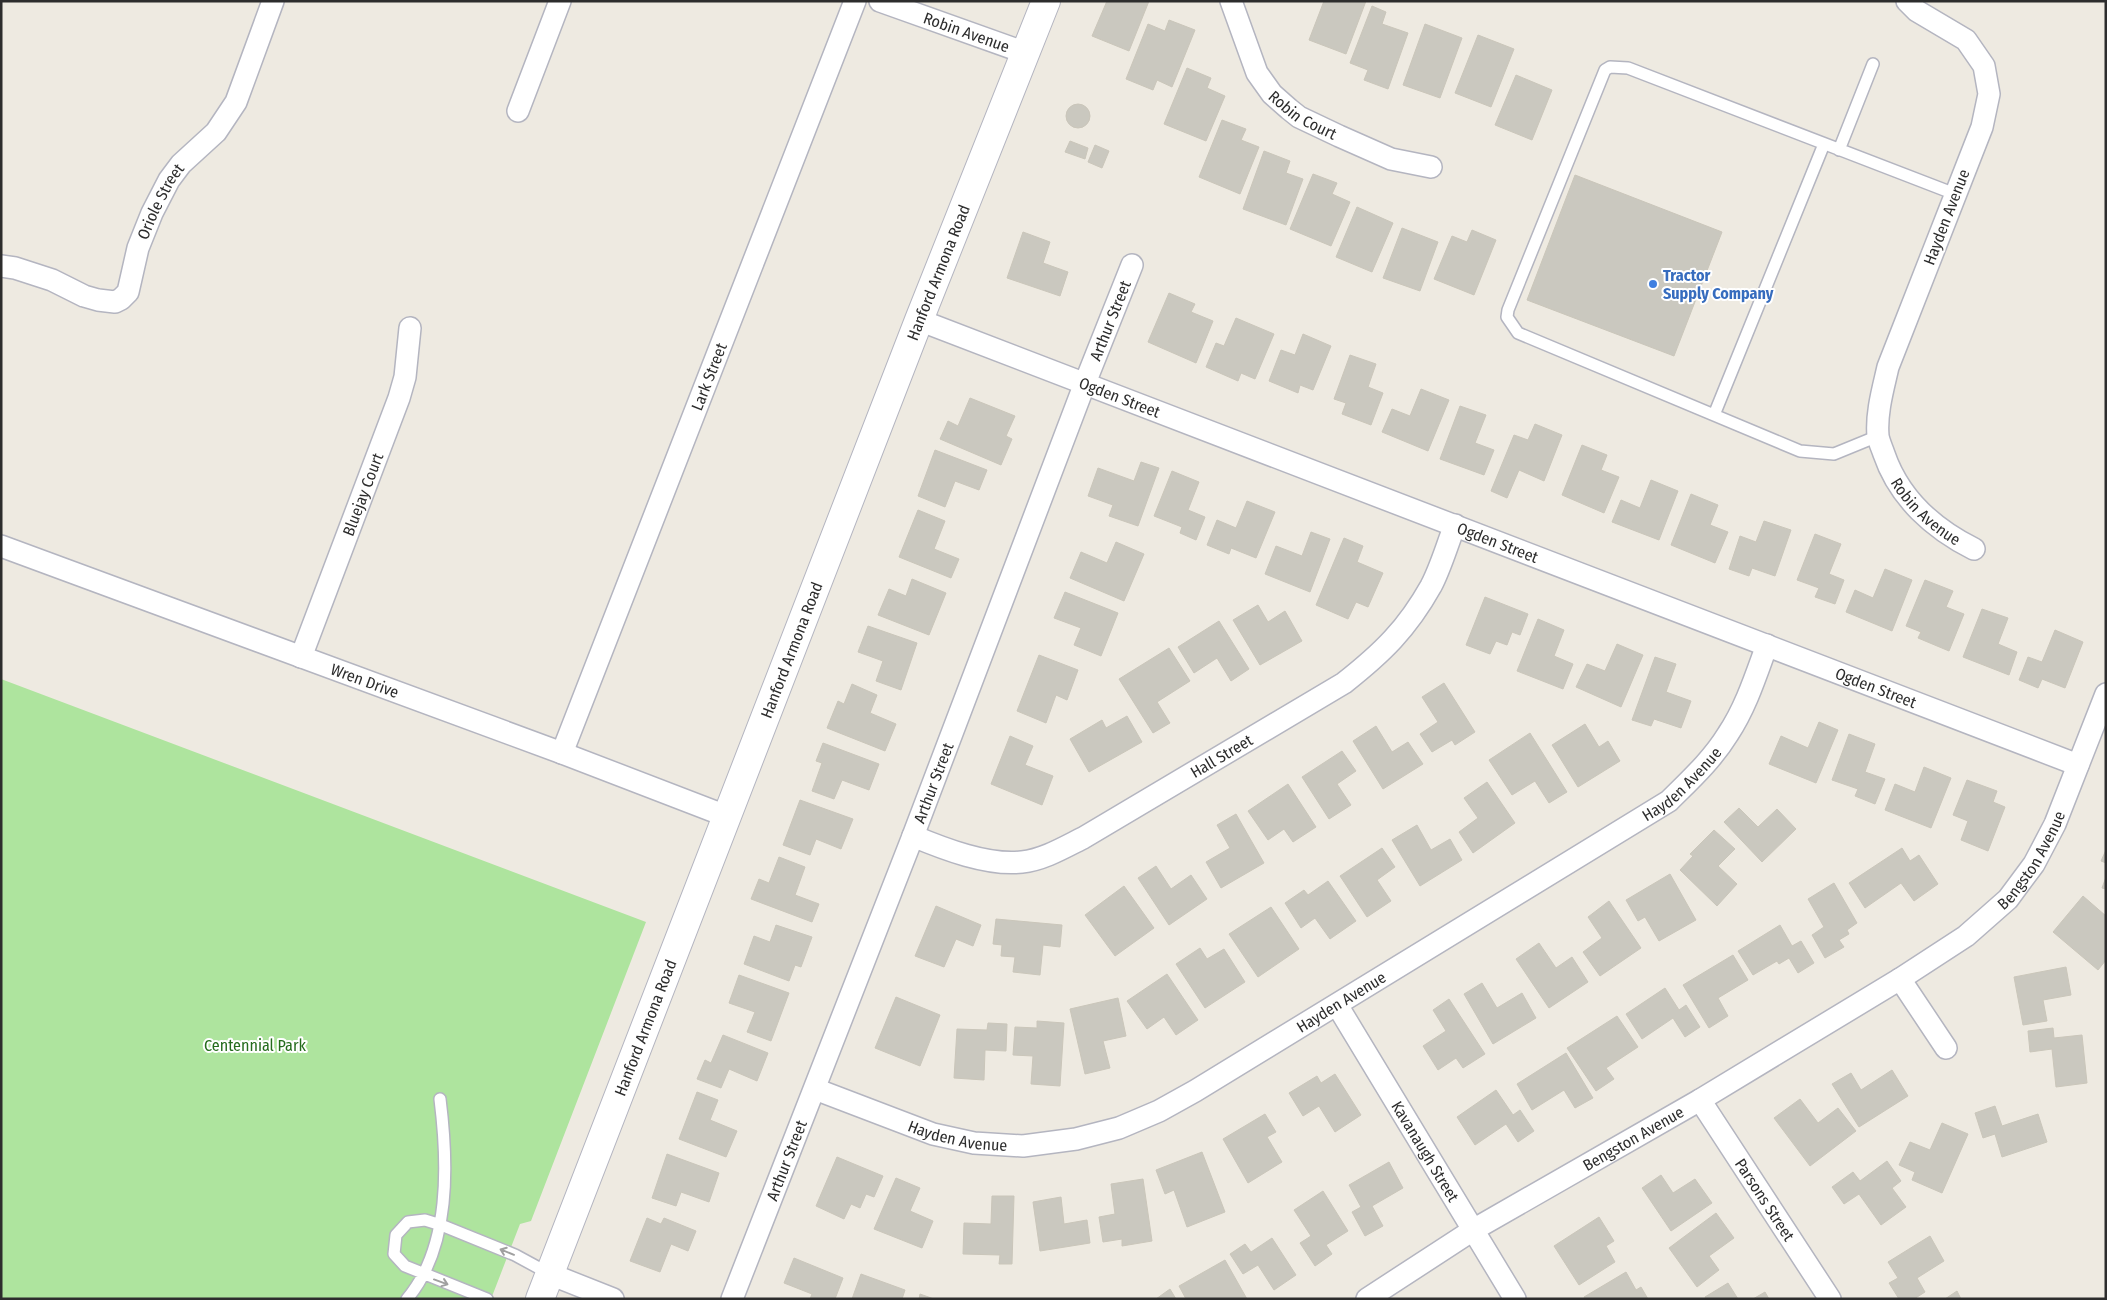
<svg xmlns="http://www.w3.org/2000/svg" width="2107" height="1300" font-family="'Fira Sans Condensed',sans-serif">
<rect width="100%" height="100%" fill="#eeeae1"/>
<!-- green -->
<path fill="#aee49e" d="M 1,679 L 646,922 L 531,1221 L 520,1224 L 491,1299 L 1,1299 Z"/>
<!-- building -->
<path fill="#cac8bf" stroke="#cac6ba" d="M 1107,1 L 1149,1 L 1129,51 L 1092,36 Z
M 1324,1 L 1366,1 L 1346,54 L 1309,40 Z
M 1372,6 L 1386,12 L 1382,24 L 1408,33 L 1388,89 L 1364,80 L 1368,70 L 1350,63 Z
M 1169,20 L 1195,30 L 1172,87 L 1157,80 L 1153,90 L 1126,79 L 1148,24 L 1165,31 Z
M 1425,24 L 1462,38 L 1440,98 L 1403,85 Z
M 1478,35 L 1514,49 L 1491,107 L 1455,93 Z
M 1187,68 L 1211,78 L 1207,88 L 1225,96 L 1206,141 L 1164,124 Z
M 1516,75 L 1552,90 L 1532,140 L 1495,125 Z
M1066 116a12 12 0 1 1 24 0a12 12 0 1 1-24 0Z
M 1222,120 L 1246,129 L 1241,140 L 1259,147 L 1240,194 L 1199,177 Z
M 1070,141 L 1088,148 L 1085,159 L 1065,152 Z
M 1095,145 L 1109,151 L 1102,168 L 1088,162 Z
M 1264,151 L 1290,161 L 1286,173 L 1303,179 L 1286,225 L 1243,209 Z
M 1313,174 L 1337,183 L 1332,194 L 1350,202 L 1331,246 L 1290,229 Z
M 1575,175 L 1722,232 L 1674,356 L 1527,300 Z
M 1357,207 L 1393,223 L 1372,272 L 1336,257 Z
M 1402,228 L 1438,242 L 1420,291 L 1383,278 Z
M 1472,230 L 1496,240 L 1474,295 L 1434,279 L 1452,236 L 1467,242 Z
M 1023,232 L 1050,242 L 1043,263 L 1068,272 L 1060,296 L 1007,278 Z
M 1169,293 L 1195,304 L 1191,312 L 1213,321 L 1196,363 L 1148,342 Z
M 1236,318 L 1274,334 L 1255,379 L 1241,373 L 1238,381 L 1206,367 L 1216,343 L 1224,346 Z
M 1303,334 L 1331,346 L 1313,390 L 1300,385 L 1298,393 L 1269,381 L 1281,350 L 1295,355 Z
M 1350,355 L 1376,364 L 1368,387 L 1383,393 L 1371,425 L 1342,414 L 1346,403 L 1334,399 Z
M 1421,389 L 1449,400 L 1428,451 L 1382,432 L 1392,409 L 1410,416 Z
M 970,398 L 1015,416 L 1006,436 L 1012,439 L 1001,465 L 940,439 L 948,421 L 958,426 Z
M 1460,406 L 1486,415 L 1475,443 L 1494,450 L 1484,475 L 1440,459 Z
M 1535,424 L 1562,435 L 1544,481 L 1519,470 L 1507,498 L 1491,491 L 1514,435 L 1528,440 Z
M 1582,445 L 1607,455 L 1601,470 L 1619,477 L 1604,513 L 1562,495 Z
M 935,450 L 987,470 L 979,490 L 955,481 L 945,507 L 918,496 Z
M 1141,462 L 1159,468 L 1138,526 L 1109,516 L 1113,505 L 1088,496 L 1098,468 L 1134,481 Z
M 1172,471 L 1199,482 L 1188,510 L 1205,517 L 1196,540 L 1180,533 L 1182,527 L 1154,516 Z
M 1651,480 L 1678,491 L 1659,540 L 1612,522 L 1621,500 L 1640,508 Z
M 1691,494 L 1718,505 L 1710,525 L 1728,532 L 1715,563 L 1671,545 Z
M 1247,501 L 1275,512 L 1256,558 L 1231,548 L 1229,554 L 1207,545 L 1217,520 L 1236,528 Z
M 918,510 L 945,521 L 934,549 L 959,559 L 951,578 L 899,557 Z
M 1764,521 L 1791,530 L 1775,576 L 1752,568 L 1749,576 L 1729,569 L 1740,536 L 1756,542 Z
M 1311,532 L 1330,539 L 1310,592 L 1265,574 L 1276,546 L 1302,556 Z
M 1815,534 L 1841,544 L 1829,574 L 1844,580 L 1835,604 L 1815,597 L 1819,588 L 1797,580 Z
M 1344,538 L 1363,546 L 1357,562 L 1383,573 L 1368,607 L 1356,602 L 1348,619 L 1316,605 Z
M 1116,542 L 1144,554 L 1124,601 L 1070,578 L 1081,552 L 1107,563 Z
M 1885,569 L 1912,580 L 1892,631 L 1846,612 L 1855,590 L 1873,598 Z
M 912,579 L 946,593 L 929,635 L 878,615 L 889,589 L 906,596 Z
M 1925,580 L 1953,591 L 1946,607 L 1964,614 L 1949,651 L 1918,638 L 1921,632 L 1906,626 Z
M 1065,592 L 1118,613 L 1101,656 L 1074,645 L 1081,628 L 1054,618 Z
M 1485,597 L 1528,614 L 1520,635 L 1512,632 L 1507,645 L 1496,641 L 1490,654 L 1466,645 Z
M 1258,605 L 1268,622 L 1285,611 L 1302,641 L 1260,665 L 1233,620 Z
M 1982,609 L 2008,618 L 1998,644 L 2017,652 L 2009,675 L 1963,657 Z
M 1538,619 L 1564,630 L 1554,656 L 1573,664 L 1563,689 L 1517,671 Z
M 1219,621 L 1249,669 L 1231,681 L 1217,658 L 1194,673 L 1178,647 Z
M 868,626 L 917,643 L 901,690 L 876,681 L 883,661 L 858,652 Z
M 2055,630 L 2083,642 L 2065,688 L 2042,679 L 2038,688 L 2019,680 L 2028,657 L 2042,662 Z
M 1617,644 L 1643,655 L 1621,707 L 1576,687 L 1587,664 L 1605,671 Z
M 1169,648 L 1190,681 L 1157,702 L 1170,723 L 1153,733 L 1119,679 Z
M 1039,655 L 1078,670 L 1067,700 L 1056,695 L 1046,723 L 1017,711 Z
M 1655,657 L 1676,664 L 1666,692 L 1691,701 L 1681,728 L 1654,719 L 1651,726 L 1632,720 Z
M 1444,683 L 1475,732 L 1455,745 L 1452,740 L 1432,752 L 1420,734 L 1438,722 L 1422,697 Z
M 852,684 L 877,695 L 870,713 L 896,724 L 885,751 L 827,728 L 838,701 L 844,704 Z
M 1127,716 L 1142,742 L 1089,772 L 1070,739 L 1102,720 L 1106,728 Z
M 1819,722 L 1838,730 L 1816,783 L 1769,764 L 1781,736 L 1808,748 Z
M 1585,724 L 1599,747 L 1608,741 L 1620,761 L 1578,787 L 1552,745 Z
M 1376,726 L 1392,752 L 1408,742 L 1423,764 L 1383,789 L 1353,741 Z
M 1530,733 L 1567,792 L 1549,803 L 1535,781 L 1512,795 L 1489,760 Z
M 1849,734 L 1875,744 L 1865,772 L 1885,779 L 1875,804 L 1855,796 L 1858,789 L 1832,780 Z
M 1010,736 L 1033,746 L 1025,765 L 1053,776 L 1042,805 L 991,784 Z
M 823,743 L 879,764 L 869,790 L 842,780 L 834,799 L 812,791 L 822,763 L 816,761 Z
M 1342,751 L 1356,771 L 1337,784 L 1351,805 L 1329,819 L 1302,777 Z
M 1924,767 L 1951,778 L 1931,828 L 1885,810 L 1895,784 L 1915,792 Z
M 1967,780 L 1997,791 L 1993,802 L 2005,807 L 1988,851 L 1961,840 L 1968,821 L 1953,815 Z
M 1487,782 L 1515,823 L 1473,853 L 1459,832 L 1478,818 L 1464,798 Z
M 1288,784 L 1316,827 L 1293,842 L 1284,829 L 1268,840 L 1248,811 Z
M 800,800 L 853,819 L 841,849 L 816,839 L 810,855 L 783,845 Z
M 1739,808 L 1758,827 L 1777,809 L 1796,829 L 1762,862 L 1724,822 Z
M 1236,814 L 1264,863 L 1221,888 L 1206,862 L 1230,848 L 1217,825 Z
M 1417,825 L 1431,850 L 1450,839 L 1462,860 L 1420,886 L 1392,840 Z
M 1714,830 L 1735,849 L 1718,866 L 1737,884 L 1717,906 L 1680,870 L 1693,856 L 1690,854 Z
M 1382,848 L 1395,867 L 1377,880 L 1391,901 L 1367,917 L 1340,876 Z
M 1902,848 L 1910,861 L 1919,855 L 1938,884 L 1914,901 L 1901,883 L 1865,908 L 1849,883 Z
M 2106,850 L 2106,863 L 2101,861 Z
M 779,857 L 805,867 L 795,895 L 819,904 L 812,922 L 751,899 L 759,879 L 769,883 Z
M 1156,866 L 1171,889 L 1191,875 L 1207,899 L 1169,925 L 1138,878 Z
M 1670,874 L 1696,920 L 1659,941 L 1645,917 L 1638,921 L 1626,900 Z
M 2106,877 L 2106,889 L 2102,888 Z
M 1328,881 L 1356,921 L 1330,939 L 1315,918 L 1301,928 L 1285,903 L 1304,890 L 1308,895 Z
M 1834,883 L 1857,923 L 1847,930 L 1849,934 L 1839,940 L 1844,947 L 1825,958 L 1812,935 L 1824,927 L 1808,899 Z
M 1124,886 L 1154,928 L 1115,956 L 1085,915 Z
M 2083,896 L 2106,916 L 2106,960 L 2098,970 L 2053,932 Z
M 1609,901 L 1641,948 L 1600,976 L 1583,952 L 1602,938 L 1588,917 Z
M 936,906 L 981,925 L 973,946 L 956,939 L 944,967 L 915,956 Z
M 1271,907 L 1299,949 L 1258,977 L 1229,934 Z
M 996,919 L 1062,925 L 1060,947 L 1043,945 L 1040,975 L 1013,972 L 1015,957 L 1001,956 L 1002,945 L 993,944 Z
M 776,925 L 812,937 L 801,967 L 795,965 L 789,981 L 744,964 L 754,936 L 770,942 Z
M 1780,925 L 1792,946 L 1801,941 L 1814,963 L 1798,973 L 1789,958 L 1779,964 L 1777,961 L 1753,975 L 1738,951 Z
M 1539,943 L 1556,968 L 1572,957 L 1588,982 L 1549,1008 L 1516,959 Z
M 1200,948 L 1207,959 L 1224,949 L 1245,982 L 1205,1008 L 1176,964 Z
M 1733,955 L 1748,980 L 1718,998 L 1728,1016 L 1709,1028 L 1683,985 Z
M 2066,967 L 2071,995 L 2043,1000 L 2047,1021 L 2023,1025 L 2014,977 Z
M 1167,974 L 1198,1020 L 1176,1035 L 1164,1017 L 1147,1029 L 1127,1001 Z
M 739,975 L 789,993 L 771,1041 L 747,1032 L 755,1012 L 729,1003 Z
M 1482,983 L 1497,1008 L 1522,993 L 1536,1018 L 1493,1044 L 1464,994 Z
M 1665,988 L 1679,1010 L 1686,1005 L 1700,1027 L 1685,1037 L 1673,1018 L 1642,1039 L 1626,1014 Z
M 896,997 L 940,1015 L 920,1066 L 875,1048 Z
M 1118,998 L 1126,1036 L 1103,1041 L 1110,1068 L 1085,1074 L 1070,1009 Z
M 1449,999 L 1485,1054 L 1463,1068 L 1456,1058 L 1438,1070 L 1423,1046 L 1446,1031 L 1433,1010 Z
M 1617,1016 L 1638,1047 L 1606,1068 L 1614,1079 L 1596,1091 L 1567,1048 Z
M 1037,1021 L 1064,1023 L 1060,1086 L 1031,1084 L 1033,1056 L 1013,1055 L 1015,1027 L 1037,1028 Z
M 988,1023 L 1007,1024 L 1006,1051 L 985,1050 L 984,1080 L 954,1078 L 957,1029 L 987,1030 Z
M 2053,1028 L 2054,1038 L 2082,1035 L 2087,1083 L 2056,1087 L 2052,1049 L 2030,1052 L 2028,1031 Z
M 723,1035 L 768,1053 L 757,1081 L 729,1069 L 721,1088 L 697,1079 L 705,1060 L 711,1063 Z
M 1566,1053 L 1593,1098 L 1575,1108 L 1564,1090 L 1532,1110 L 1517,1084 Z
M 1892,1070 L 1908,1096 L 1859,1127 L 1832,1084 L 1851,1073 L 1861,1090 Z
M 1335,1074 L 1361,1115 L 1335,1132 L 1319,1106 L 1303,1116 L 1289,1093 L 1317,1076 L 1321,1083 Z
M 1496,1090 L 1513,1115 L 1520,1110 L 1534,1131 L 1518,1142 L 1506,1124 L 1475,1145 L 1457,1117 Z
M 697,1092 L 718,1100 L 710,1120 L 737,1131 L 726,1157 L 679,1139 Z
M 1800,1099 L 1818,1123 L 1838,1108 L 1856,1131 L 1810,1166 L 1774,1118 Z
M 1995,1106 L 2002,1126 L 2038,1114 L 2047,1142 L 2002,1157 L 1995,1134 L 1983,1138 L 1975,1113 Z
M 1265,1114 L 1276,1132 L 1267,1137 L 1282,1162 L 1248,1183 L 1223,1139 Z
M 1942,1123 L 1968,1134 L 1942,1193 L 1912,1180 L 1915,1172 L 1899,1165 L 1910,1142 L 1930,1150 Z
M 1202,1152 L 1225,1212 L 1187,1227 L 1174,1190 L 1165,1194 L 1156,1170 Z
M 667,1154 L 719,1173 L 709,1202 L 681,1192 L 676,1206 L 652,1198 Z
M 837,1157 L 883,1176 L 874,1197 L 866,1194 L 860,1208 L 851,1204 L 844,1219 L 816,1206 Z
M 1887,1161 L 1901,1181 L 1892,1188 L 1906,1207 L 1881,1225 L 1859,1194 L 1844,1204 L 1832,1187 L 1853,1172 L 1860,1181 Z
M 1389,1162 L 1403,1188 L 1372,1206 L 1383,1226 L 1365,1236 L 1352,1212 L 1361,1207 L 1349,1185 Z
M 1661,1175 L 1673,1193 L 1695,1179 L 1712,1203 L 1671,1231 L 1642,1188 Z
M 896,1178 L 920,1188 L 910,1211 L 933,1221 L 922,1248 L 874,1229 Z
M 1143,1179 L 1152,1241 L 1122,1246 L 1122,1239 L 1103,1242 L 1099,1217 L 1115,1214 L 1111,1184 Z
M 1323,1191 L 1348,1231 L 1326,1245 L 1332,1254 L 1315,1266 L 1300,1243 L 1311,1236 L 1294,1210 Z
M 992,1196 L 1014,1196 L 1012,1264 L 999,1264 L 1000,1255 L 963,1254 L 964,1223 L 991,1224 Z
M 1061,1197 L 1064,1224 L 1087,1220 L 1090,1243 L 1040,1251 L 1033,1202 Z
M 1716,1213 L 1734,1238 L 1709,1256 L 1719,1270 L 1697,1287 L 1669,1248 Z
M 1599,1217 L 1614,1241 L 1606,1246 L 1615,1262 L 1579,1285 L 1554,1246 Z
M 647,1218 L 661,1224 L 664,1218 L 696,1231 L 688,1251 L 671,1244 L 660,1272 L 630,1261 Z
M 1930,1236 L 1944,1261 L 1917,1278 L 1925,1292 L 1914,1299 L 1899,1299 L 1889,1283 L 1898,1278 L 1888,1262 Z
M 1272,1238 L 1296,1275 L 1274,1290 L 1258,1265 L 1243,1274 L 1230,1254 L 1245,1244 L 1251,1252 Z
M 794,1258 L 843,1278 L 835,1299 L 810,1299 L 812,1294 L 784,1283 Z
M 1225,1260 L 1247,1299 L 1186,1299 L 1179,1286 Z
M 1626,1272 L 1636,1290 L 1641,1287 L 1648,1299 L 1585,1299 L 1584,1297 Z
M 861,1274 L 905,1290 L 902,1299 L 852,1299 Z
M 1728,1283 L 1738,1299 L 1706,1299 L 1705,1297 Z
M 1170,1289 L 1176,1299 L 1156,1299 Z
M 1957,1291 L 1961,1299 L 1945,1299 Z
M 1765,1292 L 1769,1299 L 1753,1299 Z
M 920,1294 L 934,1299 L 919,1299 Z"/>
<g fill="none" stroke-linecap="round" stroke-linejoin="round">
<defs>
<path id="lane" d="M 1839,150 L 1873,64
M 1714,415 L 1824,144
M 1878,436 L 1834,454 L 1800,451 L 1518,333 L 1507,317 L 1508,310 L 1605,70 L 1610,67 L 1628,68 L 1955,194
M 407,1299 C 451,1247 448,1163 440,1099
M 487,1299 L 405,1266 L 394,1254 L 396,1235 L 408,1222 L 425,1220 L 441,1225 L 515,1255 L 550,1274"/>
<g id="street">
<path id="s1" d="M 880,1 L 1026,53"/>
<path id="s2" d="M 1231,1 L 1257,73 L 1272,94 L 1289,109 L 1299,117 L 1339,136 L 1391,159 L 1431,167"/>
<path id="s3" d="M 1907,1 L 1917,11 L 1966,40 L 1984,66 L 1989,94 L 1982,127 L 1888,367 C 1883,389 1876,413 1878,436 C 1879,442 1882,448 1884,454 C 1899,498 1934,529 1974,549"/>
<path d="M 518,111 L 560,1"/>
<path id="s4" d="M 1,266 L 15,268 L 52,280 L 84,296 L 98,300 L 115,302 L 121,299 L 128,292 L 138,248 L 152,213 L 169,180 L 181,164 L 216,132 L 236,102 L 273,1"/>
<path id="s5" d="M 919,320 L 2078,765"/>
<path id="s6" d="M 1,546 L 562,753 L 726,816"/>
<path id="s7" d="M 301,657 L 399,398 L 405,377 L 410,328"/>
<path id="s8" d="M 562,753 L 855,1"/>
<path id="s9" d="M 913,836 C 944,849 988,866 1022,862 C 1043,860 1065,847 1083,838 L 1344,683 C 1382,653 1407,629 1431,586 C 1441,567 1447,545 1455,525"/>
<path d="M 1900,979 L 1946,1048"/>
<path id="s10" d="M 1337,1005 L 1515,1299"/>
<path id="s11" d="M 815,1089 L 933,1134 L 974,1143 L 1023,1146 L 1076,1139 L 1119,1128 L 1159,1111 L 1195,1091 L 1669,801 C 1690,780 1712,760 1728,734 C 1746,707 1756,675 1767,645"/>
<path id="s12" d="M 1700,1100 L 1830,1299"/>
<path d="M 550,1274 L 613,1299"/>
<path id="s13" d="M 732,1299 L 913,836 L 1085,383 L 1132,265"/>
<path id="s14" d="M 1367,1299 L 1473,1230 L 1700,1100 L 1900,979 L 1966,936 L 2008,899 L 2034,864 L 2055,824 L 2106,694"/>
</g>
<g id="secondary">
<path id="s15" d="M 540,1299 L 919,320 L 1046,1"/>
</g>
</defs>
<!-- lane casing -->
<use href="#lane" stroke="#b4b5c0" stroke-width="14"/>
<!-- street casing -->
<use href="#street" stroke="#b4b5c0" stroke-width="24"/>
<!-- secondary casing -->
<use href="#secondary" stroke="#b4b5c0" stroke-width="30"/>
<!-- lane -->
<use href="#lane" stroke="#fff" stroke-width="11"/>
<!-- street -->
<use href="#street" stroke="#fff" stroke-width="21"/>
<!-- secondary -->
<use href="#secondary" stroke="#fff" stroke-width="28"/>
</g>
<!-- one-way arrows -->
<defs><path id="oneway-shaft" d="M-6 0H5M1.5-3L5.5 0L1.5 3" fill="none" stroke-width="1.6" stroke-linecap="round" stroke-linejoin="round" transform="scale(1.25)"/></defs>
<g stroke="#a0a0a0">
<use href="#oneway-shaft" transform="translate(507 1252) rotate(-158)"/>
<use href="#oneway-shaft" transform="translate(441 1282) rotate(20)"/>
</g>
<!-- markers -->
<circle fill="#3f7fe0" stroke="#fff" stroke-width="2" cx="1653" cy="284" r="5"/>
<g text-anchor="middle" stroke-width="4" stroke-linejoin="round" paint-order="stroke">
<!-- street labels -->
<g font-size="16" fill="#2d2d2d" stroke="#fff">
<text dy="6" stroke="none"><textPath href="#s1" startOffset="92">Robin Avenue</textPath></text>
<text dy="6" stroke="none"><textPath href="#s2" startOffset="140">Robin Court</textPath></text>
<text dy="6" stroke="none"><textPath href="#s4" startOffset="234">Oriole Street</textPath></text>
<text transform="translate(1946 217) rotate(-69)" y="6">Hayden Avenue</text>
<text dy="6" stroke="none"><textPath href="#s15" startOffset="1101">Hanford Armona Road</textPath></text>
<text dy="6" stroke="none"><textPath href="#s13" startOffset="1049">Arthur Street</textPath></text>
<text dy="6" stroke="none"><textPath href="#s8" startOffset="404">Lark Street</textPath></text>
<text dy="6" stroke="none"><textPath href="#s5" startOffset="215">Ogden Street</textPath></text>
<text dy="6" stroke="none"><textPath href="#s7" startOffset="174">Bluejay Court</textPath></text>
<text dy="6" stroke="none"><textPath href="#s3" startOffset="584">Robin Avenue</textPath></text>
<text dy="6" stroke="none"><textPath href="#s5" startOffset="620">Ogden Street</textPath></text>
<text dy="6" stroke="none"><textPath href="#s15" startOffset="696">Hanford Armona Road</textPath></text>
<text dy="6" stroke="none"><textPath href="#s6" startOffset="388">Wren Drive</textPath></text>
<text dy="6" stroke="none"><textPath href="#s5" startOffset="1025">Ogden Street</textPath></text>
<text dy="6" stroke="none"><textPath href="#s9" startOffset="340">Hall Street</textPath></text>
<text dy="6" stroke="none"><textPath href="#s11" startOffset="976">Hayden Avenue</textPath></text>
<text dy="6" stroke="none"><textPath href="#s13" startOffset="554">Arthur Street</textPath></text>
<text dy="6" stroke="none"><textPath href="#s14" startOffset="802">Bengston Avenue</textPath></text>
<text dy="6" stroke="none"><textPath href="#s11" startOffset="571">Hayden Avenue</textPath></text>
<text dy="6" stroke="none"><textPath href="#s15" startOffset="291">Hanford Armona Road</textPath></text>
<text dy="6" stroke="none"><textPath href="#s11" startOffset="151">Hayden Avenue</textPath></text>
<text dy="6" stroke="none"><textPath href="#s14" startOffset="311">Bengston Avenue</textPath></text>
<text dy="6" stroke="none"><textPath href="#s10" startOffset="171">Kavanaugh Street</textPath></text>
<text dy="6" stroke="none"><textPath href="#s13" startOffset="149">Arthur Street</textPath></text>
<text dy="6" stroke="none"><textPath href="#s12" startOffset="119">Parsons Street</textPath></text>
</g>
<!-- shop labels -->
<g font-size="16" font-weight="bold" fill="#366cbe" stroke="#fff" text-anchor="start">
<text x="1663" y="281">Tractor<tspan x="1663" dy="18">Supply Company</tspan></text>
</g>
<!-- park labels -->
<g font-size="16" fill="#246c1c" stroke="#fff">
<text x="255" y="1051">Centennial Park</text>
</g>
</g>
<!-- border -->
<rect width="2107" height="1300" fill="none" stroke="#2d2d2d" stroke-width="5"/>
</svg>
